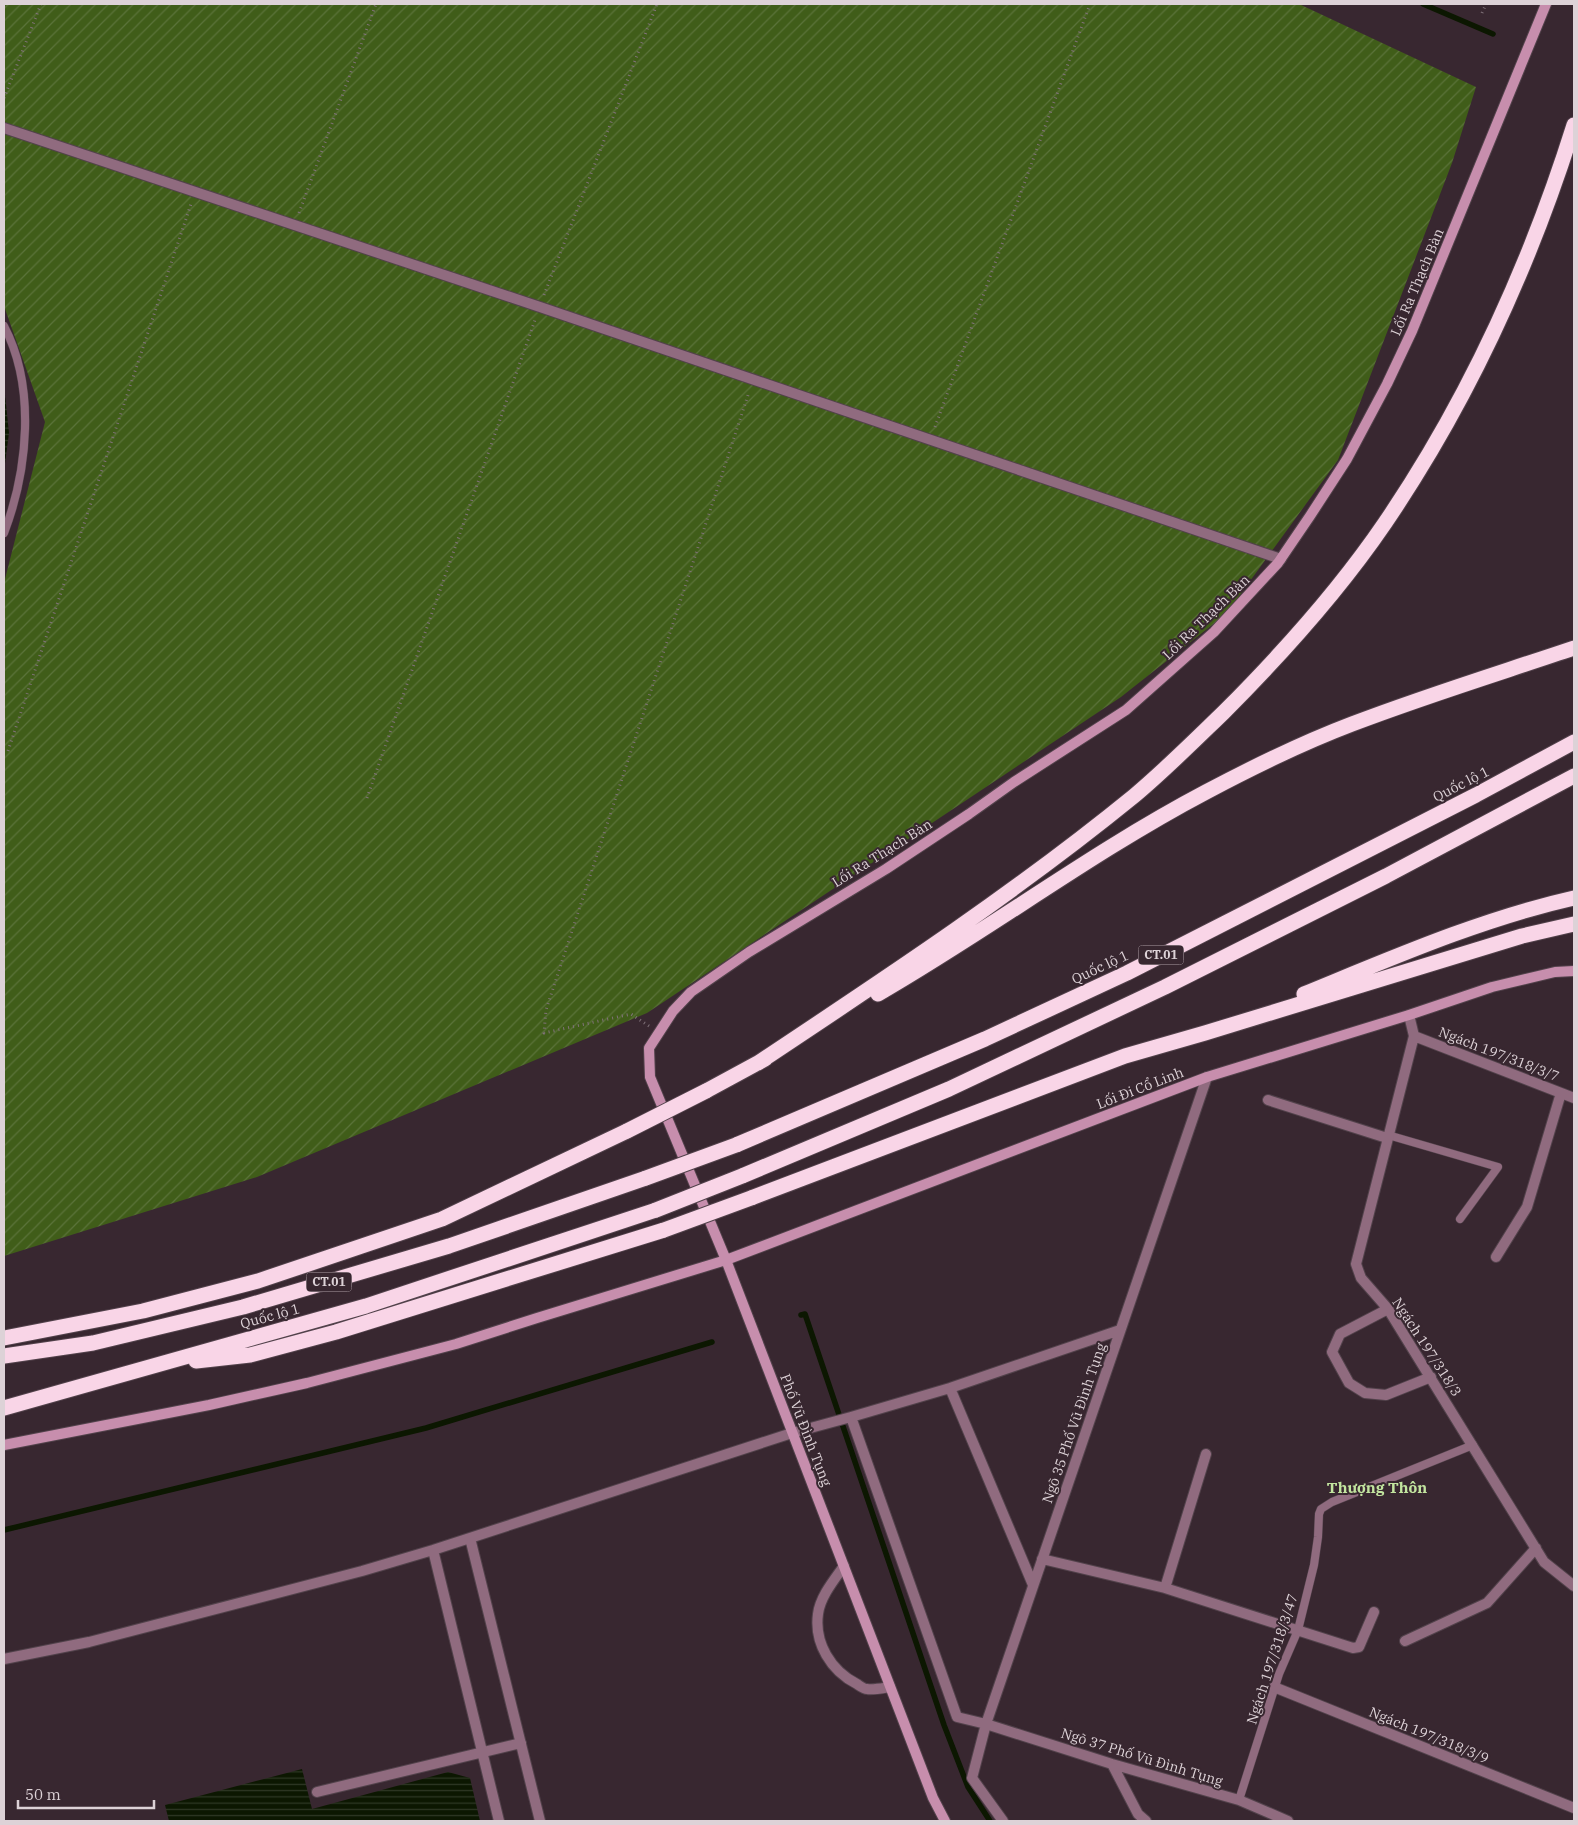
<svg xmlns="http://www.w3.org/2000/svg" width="1578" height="1825" font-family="'IBM Plex Serif',serif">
<defs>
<pattern id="garden-furrows" width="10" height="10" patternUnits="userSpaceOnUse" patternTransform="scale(1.25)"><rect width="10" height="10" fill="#405d19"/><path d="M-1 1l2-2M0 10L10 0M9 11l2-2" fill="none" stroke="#5b733a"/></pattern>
<pattern id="water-rules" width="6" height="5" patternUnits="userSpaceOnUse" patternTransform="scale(1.25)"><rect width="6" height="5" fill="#0c1701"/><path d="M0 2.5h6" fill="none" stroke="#2f3825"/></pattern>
</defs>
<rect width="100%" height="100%" fill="#382730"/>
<!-- garden -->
<path fill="url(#garden-furrows)" d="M 4,4 L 1299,4 L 1476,87 L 1452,163 L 1338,460 L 1226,614 L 1121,697 L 647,1013 L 257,1177 L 4,1256 L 4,583 L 45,422 L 4,306 Z"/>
<!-- water -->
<path fill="url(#water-rules)" d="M 4,385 L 9,433 L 4,471 Z
M 302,1769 L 312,1809 L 448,1772 L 470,1778 L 480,1821 L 169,1821 L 165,1805 Z"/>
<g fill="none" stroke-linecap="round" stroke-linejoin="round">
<!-- stream -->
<path stroke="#0c1701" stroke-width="5.5" d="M 1423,4 L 1493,34
M 801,1315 L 805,1314 L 944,1725 L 968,1787 L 990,1821
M 4,1530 L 426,1428 L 712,1342"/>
<defs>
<path id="lane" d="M 4,326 C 36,387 28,470 4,533
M 1388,1135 L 1498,1167 L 1460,1219
M 1239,1800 L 1279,1674 L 1298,1630 L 1314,1565 L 1318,1537 L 1319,1514 L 1321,1509 L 1332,1502 L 1473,1445"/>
<path id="street" d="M 4,128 L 540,307 L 1281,559
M 1409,1015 L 1414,1036 L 1356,1264 L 1361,1278 L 1388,1309 L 1544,1562 L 1574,1586
M 1414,1036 L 1574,1098
M 1268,1100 L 1387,1138
M 1496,1257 L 1527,1207 L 1561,1093
M 1388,1309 L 1340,1334 L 1332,1352 L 1349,1383 L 1365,1393 L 1386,1395 L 1431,1377
M 1120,1330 L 950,1388 L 851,1417 L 957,1717 L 986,1724 L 1112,1764 L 1239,1800 L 1288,1821
M 950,1388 L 1033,1585
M 1206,1454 L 1165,1588 L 1353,1648 L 1359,1647 L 1374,1612
M 470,1538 L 540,1821
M 433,1550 L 499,1821
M 1042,1559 L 1165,1588
M 844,1566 C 834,1580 820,1597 818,1614 C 814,1643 831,1671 857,1684 C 860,1686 864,1689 867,1689 C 874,1690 883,1688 890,1687
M 1405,1641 L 1487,1603 L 1536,1548
M 4,1659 L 89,1642 L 362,1571 L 433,1550 L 792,1433 L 851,1417
M 1274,1687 L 1574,1808
M 1112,1764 L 1138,1814 L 1146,1821
M 317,1792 L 521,1743
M 1003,1821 L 972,1778 L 986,1724 L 1207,1077"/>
<path id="secondary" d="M 4,1445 L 209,1405 L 307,1383 L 456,1344 L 537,1318 L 726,1260 L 1207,1077 L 1409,1015 L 1492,987 L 1555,972 L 1574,971
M 945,1821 L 933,1798 L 726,1260 L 650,1077 L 649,1048 L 673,1011 L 691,992 L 749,952 L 886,869 L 969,814 L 1014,782 L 1126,710 L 1214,632 L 1278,563 L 1310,516 L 1347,459 L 1387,384 L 1412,331 L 1546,4"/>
<path id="highway" d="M 878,994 C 989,930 1092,852 1206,792 C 1253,767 1302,743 1352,724 C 1425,696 1500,673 1574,648
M 1304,994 C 1392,958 1481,919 1574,898
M 758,1063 C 886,978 1015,893 1134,796 C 1165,770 1194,741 1223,713 C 1282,654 1338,592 1385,523 C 1468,401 1530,265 1574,125
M 706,1091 L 765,1059
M 736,1145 L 985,1039 L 1127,973 L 1476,795 L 1574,742
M 742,1176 L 949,1089 L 1165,987 L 1386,876 L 1574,776
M 751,1198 L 1125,1056 L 1205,1033 L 1522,936 L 1574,924
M 4,1338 L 143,1311 L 258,1281 L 442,1219 L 627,1131
M 4,1356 L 93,1343 L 243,1307 L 449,1246 L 646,1178
M 196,1361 L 250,1355 L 336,1332 L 664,1230
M 4,1408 L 366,1306 L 656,1210"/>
</defs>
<!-- lane casing -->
<use href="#lane" stroke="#52424b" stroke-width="9"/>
<!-- street casing -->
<use href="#street" stroke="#52424b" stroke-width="12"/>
<!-- secondary casing -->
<use href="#secondary" stroke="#52424b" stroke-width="12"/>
<!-- highway casing -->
<use href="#highway" stroke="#52424b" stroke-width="17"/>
<!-- path -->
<path stroke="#81737a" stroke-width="3" stroke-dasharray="1 4" stroke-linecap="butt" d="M 1482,13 L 1486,4
M 4,98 L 41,4
M 299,213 L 376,4
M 544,295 L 657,4
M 935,427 L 1090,4
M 8,751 L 191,204
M 367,798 L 535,320
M 649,1026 L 631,1014 L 544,1033 L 546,1010 L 749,392"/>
<!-- lane -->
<use href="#lane" stroke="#906b7f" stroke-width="8"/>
<!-- street -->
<use href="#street" stroke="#906b7f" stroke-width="10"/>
<!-- secondary -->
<use href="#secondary" stroke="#c78ead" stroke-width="10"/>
<!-- highway -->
<use href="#highway" stroke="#f9d5e7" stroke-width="15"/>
<defs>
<path id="highway-bridge" d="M 627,1131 L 706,1091
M 646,1178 L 736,1145
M 656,1210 L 742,1176
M 664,1230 L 751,1198"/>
</defs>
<!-- highway-bridge casing -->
<use href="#highway-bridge" stroke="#52424b" stroke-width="17" stroke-linecap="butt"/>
<!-- highway-bridge -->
<use href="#highway-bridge" stroke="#f9d5e7" stroke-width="15"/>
</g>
<g text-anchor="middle" stroke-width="4" stroke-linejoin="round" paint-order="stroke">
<!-- shield labels -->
<g fill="#382730" stroke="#ac9fa5" stroke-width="1">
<rect x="1138.5" y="945.5" width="45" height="19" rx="4"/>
<rect x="306.5" y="1272.5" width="45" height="19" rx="4"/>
</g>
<g font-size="12" font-weight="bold" fill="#ddd2d7">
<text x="1161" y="959">CT.01</text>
<text x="329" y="1286">CT.01</text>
</g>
<!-- street labels -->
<g font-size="14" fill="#ddd2d7" stroke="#382730">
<text transform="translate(1417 282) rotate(-67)" y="5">Lối Ra Thạch Bàn</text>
<text transform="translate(1206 617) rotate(-44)" y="5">Lối Ra Thạch Bàn</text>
<text transform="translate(1461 784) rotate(-27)" y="5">Quốc lộ 1</text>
<text transform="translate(882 853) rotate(-32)" y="5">Lối Ra Thạch Bàn</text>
<text transform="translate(1100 967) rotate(-25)" y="5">Quốc lộ 1</text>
<text transform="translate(1499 1054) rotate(21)" y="5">Ngách 197/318/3/7</text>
<text transform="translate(1140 1088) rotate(-21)" y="5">Lối Đi Cổ Linh</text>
<text transform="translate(270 1316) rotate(-15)" y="5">Quốc lộ 1</text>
<text transform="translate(1427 1347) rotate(57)" y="5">Ngách 197/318/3</text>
<text transform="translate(1074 1423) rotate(-71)" y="5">Ngõ 35 Phố Vũ Đình Tụng</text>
<text transform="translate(806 1430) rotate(69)" y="5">Phố Vũ Đình Tụng</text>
<text transform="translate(1272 1659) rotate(-72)" y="5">Ngách 197/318/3/47</text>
<text transform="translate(1429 1735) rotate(22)" y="5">Ngách 197/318/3/9</text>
<text transform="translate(1142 1757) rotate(17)" y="5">Ngõ 37 Phố Vũ Đình Tụng</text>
</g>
<!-- neighbourhood labels -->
<g font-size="15" font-weight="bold" fill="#c2e59f" stroke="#382730">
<text x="1377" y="1493">Thượng Thôn</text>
</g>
</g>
<!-- border -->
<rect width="1578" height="1825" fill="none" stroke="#ddd2d7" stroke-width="10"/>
<!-- scale -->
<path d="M18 1800v8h136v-8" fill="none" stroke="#ddd2d7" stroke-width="2.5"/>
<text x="25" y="1800" font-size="15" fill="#ddd2d7" stroke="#382730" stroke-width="4" paint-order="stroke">50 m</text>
</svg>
